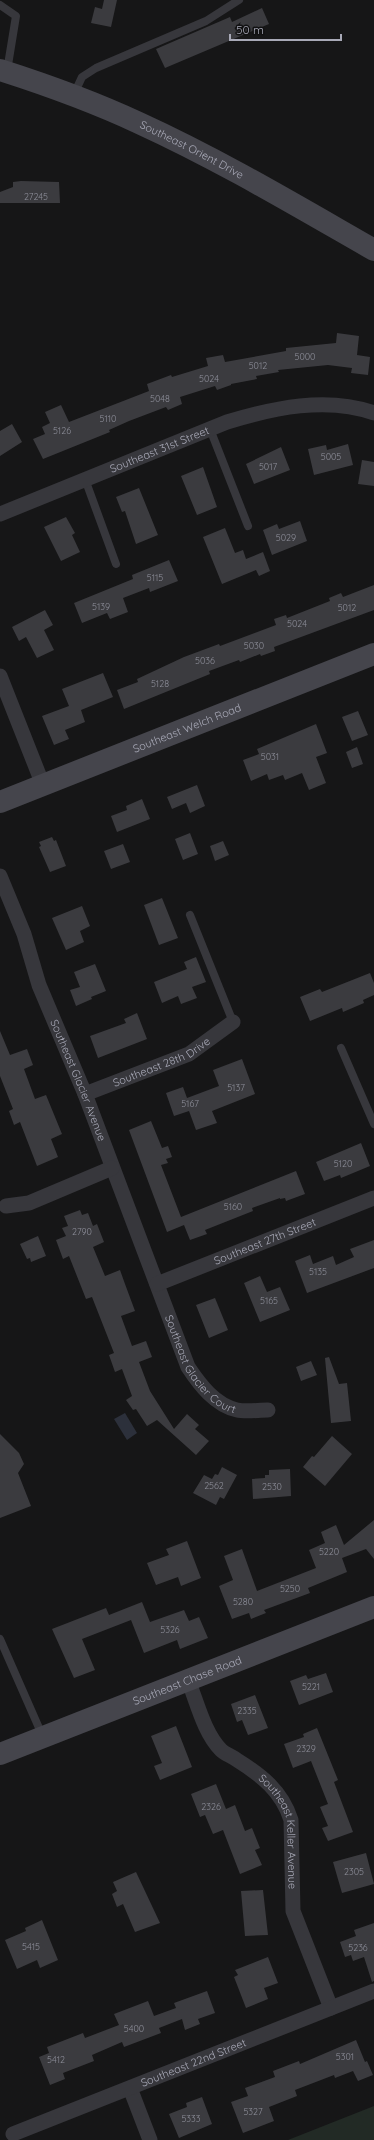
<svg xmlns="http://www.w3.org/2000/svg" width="374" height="2140" font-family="Quicksand,sans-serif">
<rect width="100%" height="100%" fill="#161617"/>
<!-- green -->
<path fill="#222a25" d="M 374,2106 L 374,2140 L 288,2140 Z"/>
<!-- water -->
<path fill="#2c303b" d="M 125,1413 L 137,1433 L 127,1440 L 114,1419 Z"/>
<!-- building -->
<path fill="#3b3b3f" d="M 104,0 L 117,0 L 111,27 L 91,23 L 95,7 L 102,9 Z
M 262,8 L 269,24 L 165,68 L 156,49 L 230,17 L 232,22 Z
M 21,181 L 59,182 L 60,203 L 0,203 L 0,192 L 13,187 L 13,182 Z
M 337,333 L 359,336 L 357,355 L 370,357 L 368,375 L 351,373 L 352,368 L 328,365 L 278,370 L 279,372 L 256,376 L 257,379 L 231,384 L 231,385 L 217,390 L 215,386 L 180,397 L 182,404 L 168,410 L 166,407 L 129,421 L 109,430 L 110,432 L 43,459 L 33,439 L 45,434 L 42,427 L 50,423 L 45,412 L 61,405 L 69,422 L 149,391 L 147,384 L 171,375 L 172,377 L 208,366 L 206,358 L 223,355 L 225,362 L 286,351 L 286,348 L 336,343 Z
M 12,424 L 22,442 L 0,456 L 0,431 Z
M 348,444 L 353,465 L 314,475 L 308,449 L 326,445 L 327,450 Z
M 281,447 L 290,470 L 254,484 L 246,464 Z
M 362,460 L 374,462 L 374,486 L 358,484 Z
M 203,467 L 217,507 L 197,515 L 181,476 Z
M 139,488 L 158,535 L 136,544 L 125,511 L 122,512 L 116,497 Z
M 66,517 L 75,533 L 72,535 L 80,552 L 61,561 L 44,527 Z
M 300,521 L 307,541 L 272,555 L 263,530 L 277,524 L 279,529 Z
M 225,528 L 235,553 L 243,550 L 246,559 L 263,552 L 270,571 L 259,576 L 256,570 L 222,584 L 203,537 Z
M 169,560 L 178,581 L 150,592 L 149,588 L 123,598 L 128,612 L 110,619 L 107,613 L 82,623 L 74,603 L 133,579 L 132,575 Z
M 374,585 L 374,610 L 274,647 L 275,651 L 261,656 L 260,654 L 240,662 L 239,660 L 209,671 L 210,674 L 124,709 L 117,690 L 138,682 L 137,679 L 184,657 L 219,644 L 220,646 L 276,625 L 274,619 L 286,615 L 287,618 L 330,601 L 329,598 L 341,593 L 343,597 Z
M 45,610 L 53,625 L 44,630 L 54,650 L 37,658 L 26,637 L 19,641 L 12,627 Z
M 103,673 L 113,697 L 81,710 L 85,722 L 65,730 L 69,739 L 54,745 L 42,716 L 69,706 L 62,689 Z
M 358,711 L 368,735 L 352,741 L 342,717 Z
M 316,724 L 327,753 L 316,757 L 326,783 L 309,790 L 302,773 L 285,780 L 283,775 L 269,780 L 267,774 L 251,781 L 243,760 L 259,754 L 257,749 Z
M 357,747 L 363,764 L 352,768 L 346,752 Z
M 197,785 L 205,806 L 190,813 L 186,803 L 172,809 L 167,797 Z
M 142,799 L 150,819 L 117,832 L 111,816 L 127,810 L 126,806 Z
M 190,833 L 198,854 L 183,860 L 175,839 Z
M 52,837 L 54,841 L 56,840 L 66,866 L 50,872 L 39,847 L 41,846 L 39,842 Z
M 223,841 L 229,855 L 215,861 L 210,846 Z
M 123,844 L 130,862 L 111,869 L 104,851 Z
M 162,898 L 178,938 L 159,945 L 144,905 Z
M 82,906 L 90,926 L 80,931 L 84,942 L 66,950 L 52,918 Z
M 196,957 L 206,982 L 192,987 L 197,998 L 181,1004 L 178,996 L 162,1003 L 154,982 L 187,969 L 184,962 Z
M 95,964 L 106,991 L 91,997 L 92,999 L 76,1006 L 70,990 L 80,987 L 74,972 Z
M 370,973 L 374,983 L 374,995 L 363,1000 L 364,1003 L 343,1012 L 342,1008 L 310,1021 L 300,997 L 320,989 L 322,992 Z
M 137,1013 L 147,1039 L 98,1058 L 90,1036 L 126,1023 L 124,1019 Z
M 0,1031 L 10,1055 L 27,1049 L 33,1065 L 24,1069 L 35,1099 L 46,1095 L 62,1134 L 51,1139 L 58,1157 L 37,1166 L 20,1122 L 14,1125 L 9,1111 L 13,1109 L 0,1076 Z
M 242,1059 L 255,1094 L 212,1111 L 217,1123 L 196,1130 L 189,1111 L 174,1116 L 166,1093 L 183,1087 L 187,1098 L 219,1086 L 213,1070 Z
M 151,1121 L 162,1148 L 168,1146 L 172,1157 L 166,1159 L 168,1163 L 161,1165 L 181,1217 L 296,1171 L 305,1194 L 286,1201 L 285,1198 L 280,1199 L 280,1198 L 252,1208 L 253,1211 L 205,1230 L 207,1234 L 190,1240 L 184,1225 L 167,1232 L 129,1130 Z
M 361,1143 L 370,1166 L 341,1178 L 340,1175 L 324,1181 L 316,1162 Z
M 80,1210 L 82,1215 L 88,1213 L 93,1226 L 97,1224 L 104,1242 L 93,1247 L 105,1276 L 120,1270 L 125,1284 L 135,1311 L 121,1316 L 132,1346 L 146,1341 L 152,1357 L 139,1362 L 150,1391 L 174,1429 L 187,1414 L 199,1425 L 195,1429 L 209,1441 L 196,1455 L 157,1420 L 147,1426 L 136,1409 L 133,1410 L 126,1400 L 132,1396 L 122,1369 L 115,1372 L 109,1355 L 114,1353 L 92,1297 L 86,1299 L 69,1256 L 63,1259 L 56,1240 L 66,1236 L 62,1228 L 68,1226 L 64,1216 Z
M 38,1236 L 46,1256 L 31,1262 L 30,1258 L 27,1259 L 20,1244 Z
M 374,1240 L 374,1268 L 307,1293 L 295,1261 L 310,1255 L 313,1264 L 333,1256 L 336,1265 L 354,1257 L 350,1249 Z
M 260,1276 L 267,1292 L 280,1287 L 290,1310 L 260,1322 L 244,1283 Z
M 215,1298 L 228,1330 L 209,1338 L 196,1305 Z
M 329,1357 L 339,1384 L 347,1383 L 351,1421 L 331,1423 L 325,1358 Z
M 311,1361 L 317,1375 L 301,1381 L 296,1367 Z
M 0,1434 L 19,1453 L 24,1464 L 18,1473 L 31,1506 L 0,1518 Z
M 332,1436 L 352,1454 L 325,1486 L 303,1467 L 312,1456 L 314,1457 Z
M 222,1467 L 237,1475 L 224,1499 L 220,1497 L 216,1505 L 193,1493 L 204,1475 L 212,1479 L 215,1474 L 218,1475 Z
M 290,1469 L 291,1496 L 253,1499 L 252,1479 L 265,1478 L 265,1475 L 269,1475 L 269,1470 Z
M 374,1520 L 374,1559 L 366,1549 L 342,1558 L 347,1572 L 308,1588 L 310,1593 L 264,1610 L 266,1613 L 251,1619 L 249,1613 L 232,1619 L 219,1586 L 233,1580 L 224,1556 L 242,1549 L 257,1591 L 316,1568 L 309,1550 L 325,1543 L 321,1532 L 336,1525 L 344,1545 Z
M 187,1541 L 201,1578 L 181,1586 L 178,1577 L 156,1585 L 147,1563 L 169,1555 L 166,1549 Z
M 142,1602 L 150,1622 L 184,1610 L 189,1621 L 199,1617 L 208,1638 L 180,1649 L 177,1640 L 144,1653 L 131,1620 L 82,1639 L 95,1670 L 74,1678 L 52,1629 L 106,1608 L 109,1615 Z
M 326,1673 L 333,1692 L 299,1705 L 290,1681 L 306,1675 L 308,1679 Z
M 255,1695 L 268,1728 L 248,1735 L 242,1720 L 237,1722 L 231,1704 Z
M 176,1726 L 192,1767 L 160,1780 L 154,1766 L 162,1763 L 151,1736 Z
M 317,1728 L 338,1780 L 334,1782 L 353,1832 L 328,1841 L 322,1828 L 328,1826 L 320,1807 L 328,1804 L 311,1761 L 293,1768 L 284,1744 L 304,1737 L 303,1734 Z
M 216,1784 L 226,1809 L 235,1805 L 245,1831 L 252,1828 L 260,1848 L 255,1850 L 262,1865 L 240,1874 L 223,1830 L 213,1834 L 205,1815 L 200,1817 L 191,1794 Z
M 366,1853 L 374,1884 L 342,1893 L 333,1862 Z
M 136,1872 L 160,1923 L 135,1932 L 123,1904 L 117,1907 L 112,1894 L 117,1891 L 113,1882 Z
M 263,1890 L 268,1935 L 245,1936 L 241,1891 Z
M 42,1920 L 58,1960 L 40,1968 L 37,1960 L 17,1969 L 5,1940 L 26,1931 L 25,1928 Z
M 374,1923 L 374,1981 L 372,1982 L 364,1957 L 353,1961 L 351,1955 L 345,1957 L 340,1942 L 356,1936 L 354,1930 Z
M 268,1957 L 278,1983 L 264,1988 L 268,1999 L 246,2008 L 234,1977 L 238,1975 L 235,1970 Z
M 207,1991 L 215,2013 L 198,2019 L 200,2024 L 185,2030 L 182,2019 L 159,2028 L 161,2033 L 124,2047 L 122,2042 L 92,2055 L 94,2061 L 63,2073 L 65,2079 L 50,2085 L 39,2057 L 49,2053 L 47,2047 L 83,2033 L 85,2038 L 119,2025 L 114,2014 L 148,2001 L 154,2016 L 176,2008 L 174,2003 Z
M 356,2040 L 365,2062 L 367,2061 L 373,2075 L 358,2081 L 353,2071 L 335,2078 L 334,2075 L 295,2090 L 297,2096 L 269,2107 L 274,2121 L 243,2133 L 231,2102 L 248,2096 L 245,2088 L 275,2077 L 273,2071 L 299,2061 L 300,2064 Z
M 202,2097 L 212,2124 L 179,2138 L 169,2114 L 187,2107 L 186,2103 Z"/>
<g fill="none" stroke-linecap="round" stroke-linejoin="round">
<!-- lane -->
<path stroke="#37373c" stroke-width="8" d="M 0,5 L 16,16 L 7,71
M 74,94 L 82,77 L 96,68 L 206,21 L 239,0
M 210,429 L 248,526
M 85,479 L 116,564
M 190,915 L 233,1022
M 341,1048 L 374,1124
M 0,1639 L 43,1737"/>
<!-- street -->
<g stroke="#37373c" stroke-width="15">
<path id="s1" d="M 0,514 L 227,422 C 273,408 327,396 374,413"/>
<path d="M 0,676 L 43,785"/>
<path id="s2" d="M 0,876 L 24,934 L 39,985 L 85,1094 L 188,1367 C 200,1385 215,1405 237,1410 C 246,1412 258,1410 268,1410"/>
<path id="s3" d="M 85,1094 L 189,1054 L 233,1022"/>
<path d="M 6,1206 L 29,1203 L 112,1168"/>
<path id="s4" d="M 157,1284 L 374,1198"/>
<path id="s5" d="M 188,1680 C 197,1702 204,1733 221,1750 C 225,1754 232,1756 237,1760 C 261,1775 282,1791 291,1820 L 293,1911 L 331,2008"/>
<path d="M 130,2088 L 150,2140"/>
<path id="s6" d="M 13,2134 L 374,1991"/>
</g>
<!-- secondary -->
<g stroke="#45454c" stroke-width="22">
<path id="s7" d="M 0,70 C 47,85 94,102 139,123 C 220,160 297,206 374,250"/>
<path id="s8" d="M 0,802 L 374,654"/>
<path id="s9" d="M 0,1754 L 374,1607"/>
</g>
</g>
<g text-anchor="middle" stroke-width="3.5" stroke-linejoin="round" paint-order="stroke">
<!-- number labels -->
<g font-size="9" fill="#8d8e99">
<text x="36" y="200">27245</text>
<text x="305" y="360">5000</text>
<text x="258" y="369">5012</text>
<text x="209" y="382">5024</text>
<text x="160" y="402">5048</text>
<text x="108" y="422">5110</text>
<text x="62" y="434">5126</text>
<text x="331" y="460">5005</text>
<text x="268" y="470">5017</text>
<text x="286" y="541">5029</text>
<text x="155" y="581">5115</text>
<text x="101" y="610">5139</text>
<text x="347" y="611">5012</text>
<text x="297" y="627">5024</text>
<text x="254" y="649">5030</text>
<text x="205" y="664">5036</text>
<text x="160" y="687">5128</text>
<text x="270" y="760">5031</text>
<text x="236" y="1091">5137</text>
<text x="190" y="1107">5167</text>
<text x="343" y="1167">5120</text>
<text x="233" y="1210">5160</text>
<text x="82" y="1235">2790</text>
<text x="318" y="1275">5135</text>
<text x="269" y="1304">5165</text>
<text x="214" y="1489">2562</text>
<text x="272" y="1490">2530</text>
<text x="329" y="1555">5220</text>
<text x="290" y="1592">5250</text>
<text x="243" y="1605">5280</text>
<text x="170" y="1633">5326</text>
<text x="311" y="1690">5221</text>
<text x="247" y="1714">2335</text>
<text x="306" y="1752">2329</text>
<text x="211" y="1810">2326</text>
<text x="354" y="1875">2305</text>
<text x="31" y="1950">5415</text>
<text x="358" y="1951">5236</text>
<text x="134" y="2032">5400</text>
<text x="345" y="2060">5301</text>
<text x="56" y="2063">5412</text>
<text x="253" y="2115">5327</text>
<text x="191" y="2122">5333</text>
</g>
<!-- street labels -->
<g font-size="11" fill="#a8a9b7" stroke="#111112">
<text dy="4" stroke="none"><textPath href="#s7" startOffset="208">Southeast Orient Drive</textPath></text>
<text dy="4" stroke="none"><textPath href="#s1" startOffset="172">Southeast 31st Street</textPath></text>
<text dy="4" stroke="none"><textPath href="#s8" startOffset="201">Southeast Welch Road</textPath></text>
<text dy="4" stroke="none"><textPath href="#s3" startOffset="83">Southeast 28th Drive</textPath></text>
<text dy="4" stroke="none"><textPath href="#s2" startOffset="219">Southeast Glacier Avenue</textPath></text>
<text dy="4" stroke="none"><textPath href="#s4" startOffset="116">Southeast 27th Street</textPath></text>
<text dy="4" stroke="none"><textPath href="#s2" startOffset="531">Southeast Glacier Court</textPath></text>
<text dy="4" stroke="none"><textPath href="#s9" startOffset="201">Southeast Chase Road</textPath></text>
<text dy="4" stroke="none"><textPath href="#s5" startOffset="187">Southeast Keller Avenue</textPath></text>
<text dy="4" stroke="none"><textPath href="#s6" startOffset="194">Southeast 22nd Street</textPath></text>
</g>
</g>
<!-- scale -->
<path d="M230 34v6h111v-6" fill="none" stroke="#a8a9b7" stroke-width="2"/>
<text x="236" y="34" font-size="12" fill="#a8a9b7" stroke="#111112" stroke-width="3" paint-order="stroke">50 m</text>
</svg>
